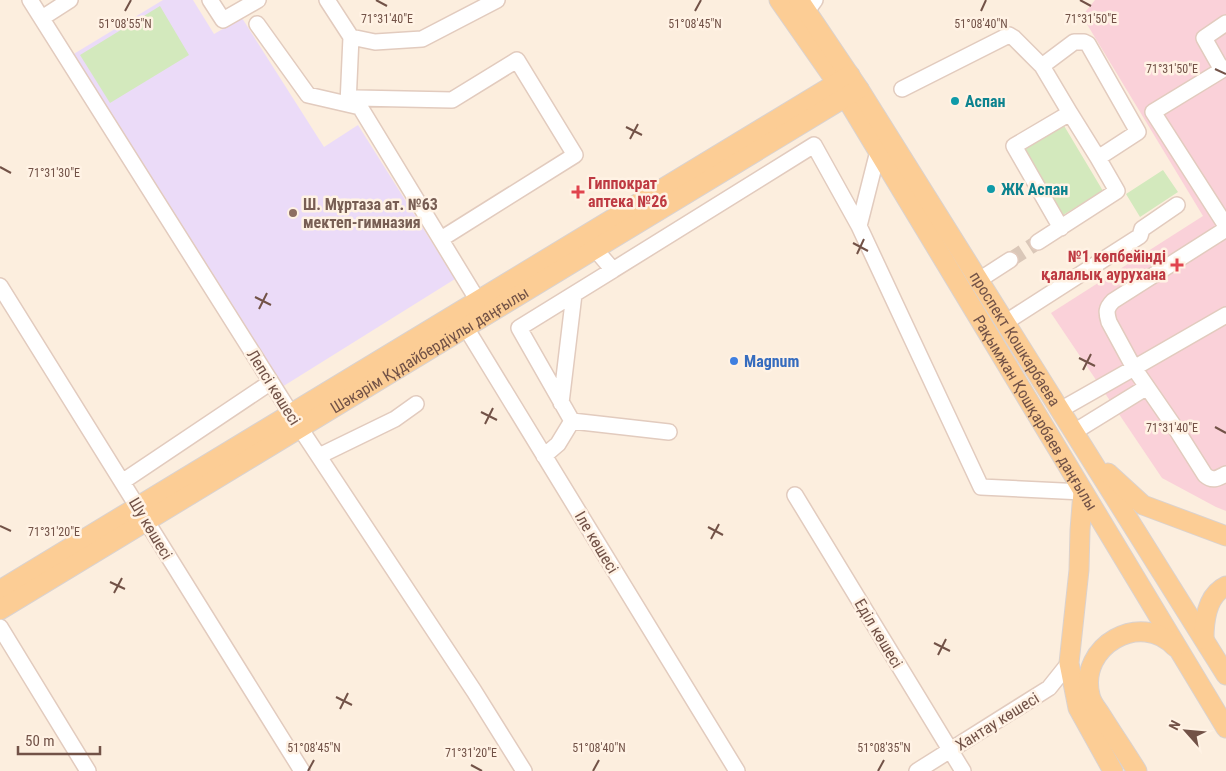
<svg xmlns="http://www.w3.org/2000/svg" width="1226" height="771" font-family="'Roboto Condensed',sans-serif">
<rect width="100%" height="100%" fill="#fceede"/>
<!-- education -->
<path fill="#ebdbf8" d="M 163,0 L 193,0 L 214,34 L 242,18 L 324,147 L 358,125 L 455,279 L 282,387 L 72,55 Z"/>
<!-- medical -->
<path fill="#fad1d9" d="M 1095,0 L 1226,0 L 1226,511 L 1216,507 L 1162,478 L 1051,313 L 1203,216 L 1082,16 Z"/>
<!-- green -->
<path fill="#d3e9bd" d="M 160,6 L 189,55 L 110,103 L 80,55 Z
M 1063,124 L 1103,191 L 1063,215 L 1024,149 Z
M 1163,170 L 1178,192 L 1140,217 L 1126,194 Z"/>
<g fill="none" stroke-linecap="round" stroke-linejoin="round">
<!-- minor-tunnel -->
<path stroke="#dac7b8" stroke-width="15" stroke-dasharray="15 8" stroke-linecap="butt" d="M 1010,260 L 1038,242"/>
<defs>
<path id="minor" d="M 30,0 L 300,428 L 474,691 L 524,771
M 210,0 L 223,20 L 258,0
M 327,0 L 351,37 L 348,104
M 807,11 L 815,0
M 42,18 L 70,0
M 1226,23 L 1204,38 L 1222,70 L 1226,68
M 257,24 L 308,95 L 360,107 L 483,309
M 351,37 L 375,42 L 422,39 L 497,0
M 1042,66 L 1070,113
M 1222,70 L 1153,112 L 1226,226
M 902,89 L 1009,35 L 1014,38 L 1042,66 L 1074,42 L 1084,42 L 1088,44 L 1138,132 L 1098,158 L 1117,191 L 1038,242
M 360,107 L 357,98 L 452,100 L 517,60 L 575,155 L 441,239
M 859,226 L 878,151
M 1061,228 L 1014,146 L 1070,113 L 1098,158
M 1226,229 L 1113,301 C 1106,308 1106,312 1109,322 L 1134,368 L 1226,315
M 595,249 L 613,270 L 814,145 L 859,226 L 981,487 L 1083,492
M 613,270 L 519,328 L 572,421 L 669,432
M 979,280 L 1010,260
M 0,286 L 302,771
M 460,318 L 737,771
M 1006,322 L 1140,236 L 1142,229 L 1177,205
M 561,403 L 574,294
M 1060,410 L 1134,368 L 1176,429 L 1205,475 C 1213,482 1218,478 1226,474
M 1074,432 L 1147,387
M 319,456 L 395,419 L 416,404
M 544,456 L 558,444 L 572,421
M 122,482 L 271,382
M 795,495 L 963,771
M 0,627 L 88,771
M 917,771 L 1049,688 L 1069,663"/>
<g id="major">
<path id="s1" d="M 779,0 L 837,83 L 1226,728"/>
<path id="s2" d="M 799,0 L 859,89 L 1226,675"/>
<path d="M 1108,473 L 1143,505 L 1226,536"/>
<path d="M 1083,492 L 1080,530 L 1079,570 L 1069,663 L 1078,708 L 1113,771"/>
<path d="M 0,590 L 850,75"/>
<path id="s3" d="M 0,610 L 859,89"/>
<path d="M 1204,639 C 1204,620 1207,595 1226,586"/>
<path d="M 1137,771 C 1125,752 1113,734 1101,715 C 1097,709 1091,702 1090,695 C 1078,646 1141,610 1175,647"/>
</g>
</defs>
<!-- minor casing -->
<use href="#minor" stroke="#e2cbbe" stroke-width="18"/>
<!-- major casing -->
<use href="#major" stroke="#dad2cf" stroke-width="21"/>
<!-- minor -->
<use href="#minor" stroke="#fff" stroke-width="15"/>
<!-- major -->
<use href="#major" stroke="#fccd95" stroke-width="19"/>
</g>
<!-- ticks -->
<path fill="none" stroke="#725247" stroke-width="2" d="M 376,0 L 387,6M 1080,0 L 1091,6M 125,11 L 131,0M 695,11 L 701,0M 981,11 L 986,0M 1215,69 L 1226,74M 626,127 L 642,135M 630,139 L 638,124M 0,167 L 11,173M 853,243 L 868,251M 857,254 L 864,239M 255,297 L 271,305M 259,309 L 267,293M 1079,358 L 1095,366M 1083,370 L 1091,354M 481,412 L 497,420M 485,424 L 493,408M 1215,427 L 1226,433M 0,526 L 11,531M 708,527 L 723,535M 711,539 L 719,524M 110,582 L 125,589M 114,593 L 122,578M 934,643 L 950,651M 938,655 L 946,639M 336,697 L 352,705M 340,709 L 348,693M 471,765 L 482,771M 308,771 L 314,760M 593,771 L 599,760M 878,771 L 884,760"/>
<!-- markers -->
<g fill="#0f9aa8" stroke="#fff2e4" stroke-width="2">
<circle cx="955" cy="101" r="5"/>
<circle cx="991" cy="189" r="5"/>
</g>
<g fill="#e0444e" stroke="#fff2e4" stroke-width="2">
<path d="M575.5 184.5h5v5h5v5h-5v5h-5v-5h-5v-5h5z"/>
<path d="M1174.5 257.5h5v5h5v5h-5v5h-5v-5h-5v-5h5z"/>
</g>
<circle fill="#8d6e63" stroke="#fff2e4" stroke-width="2" cx="293" cy="213" r="5"/>
<circle fill="#3f7fe0" stroke="#fff2e4" stroke-width="2" cx="734" cy="361" r="5"/>
<g text-anchor="middle" stroke-width="5" stroke-linejoin="round" paint-order="stroke">
<!-- culture labels -->
<g font-size="16" font-weight="bold" fill="#0d838f" stroke="#fff2e4" text-anchor="start">
<text x="965" y="107">Аспан</text>
<text x="1001" y="195">ЖК Аспан</text>
</g>
<!-- health labels -->
<g font-size="16" font-weight="bold" fill="#be3a42" stroke="#fff2e4" text-anchor="start">
<text x="588" y="189">Гиппократ<tspan x="588" dy="18">аптека №26</tspan></text>
<text x="1166" y="262" text-anchor="end">№1 көпбейінді<tspan x="1166" dy="18">қалалық аурухана</tspan></text>
</g>
<!-- education labels -->
<g font-size="16" font-weight="bold" fill="#785e54" stroke="#fff2e4" text-anchor="start">
<text x="303" y="210">Ш. Мұртаза ат. №63<tspan x="303" dy="18">мектеп-гимназия</tspan></text>
</g>
<!-- street labels -->
<g font-size="16" fill="#725247" stroke="#fff2e4">
<text dy="6" stroke="none"><textPath href="#s2" startOffset="402">проспект Кошкарбаева</textPath></text>
<text dy="6" stroke="none"><textPath href="#s3" startOffset="502">Шәкәрім Құдайбердіұлы даңғылы</textPath></text>
<text transform="translate(274 387) rotate(58)" y="6">Лепсі көшесі</text>
<text dy="6" stroke="none"><textPath href="#s1" startOffset="486">Рақымжан Қошқарбаев даңғылы</textPath></text>
<text transform="translate(151 528) rotate(59)" y="6">Шу көшесі</text>
<text transform="translate(597 542) rotate(59)" y="6">Іле көшесі</text>
<text transform="translate(879 633) rotate(59)" y="6">Еділ көшесі</text>
<text transform="translate(997 721) rotate(-32)" y="6">Хантау көшесі</text>
</g>
<!-- shop labels -->
<g font-size="16" font-weight="bold" fill="#366cbe" stroke="#fff2e4" text-anchor="start">
<text x="744" y="367">Magnum</text>
</g>
</g>
<g font-size="12" text-anchor="middle" fill="#725247" stroke="#fff2e4" stroke-width="5" stroke-linejoin="round" paint-order="stroke">
<text x="387" y="23">71°31'40"E</text>
<text x="1091" y="23">71°31'50"E</text>
<text x="125" y="28">51°08'55"N</text>
<text x="695" y="28">51°08'45"N</text>
<text x="981" y="28">51°08'40"N</text>
<text x="1172" y="73">71°31'50"E</text>
<text x="54" y="177">71°31'30"E</text>
<text x="1172" y="432">71°31'40"E</text>
<text x="54" y="536">71°31'20"E</text>
<text x="314" y="752">51°08'45"N</text>
<text x="599" y="752">51°08'40"N</text>
<text x="884" y="752">51°08'35"N</text>
<text x="471" y="757">71°31'20"E</text>
</g>
<!-- north arrow -->
<g transform="translate(1186 731) rotate(297)" stroke="#fff2e4" stroke-width="4" paint-order="stroke">
<path d="M0-4L9 19L0 12L-9 19Z" fill="#725247"/>
<text y="-8" font-size="14" font-weight="bold" text-anchor="middle" fill="#725247">N</text>
</g>
<!-- scale -->
<path d="M18 746v8h82v-8" fill="none" stroke="#725247" stroke-width="2.5"/>
<text x="25" y="746" font-size="15" fill="#725247" stroke="#fff2e4" stroke-width="4" paint-order="stroke">50 m</text>
</svg>
